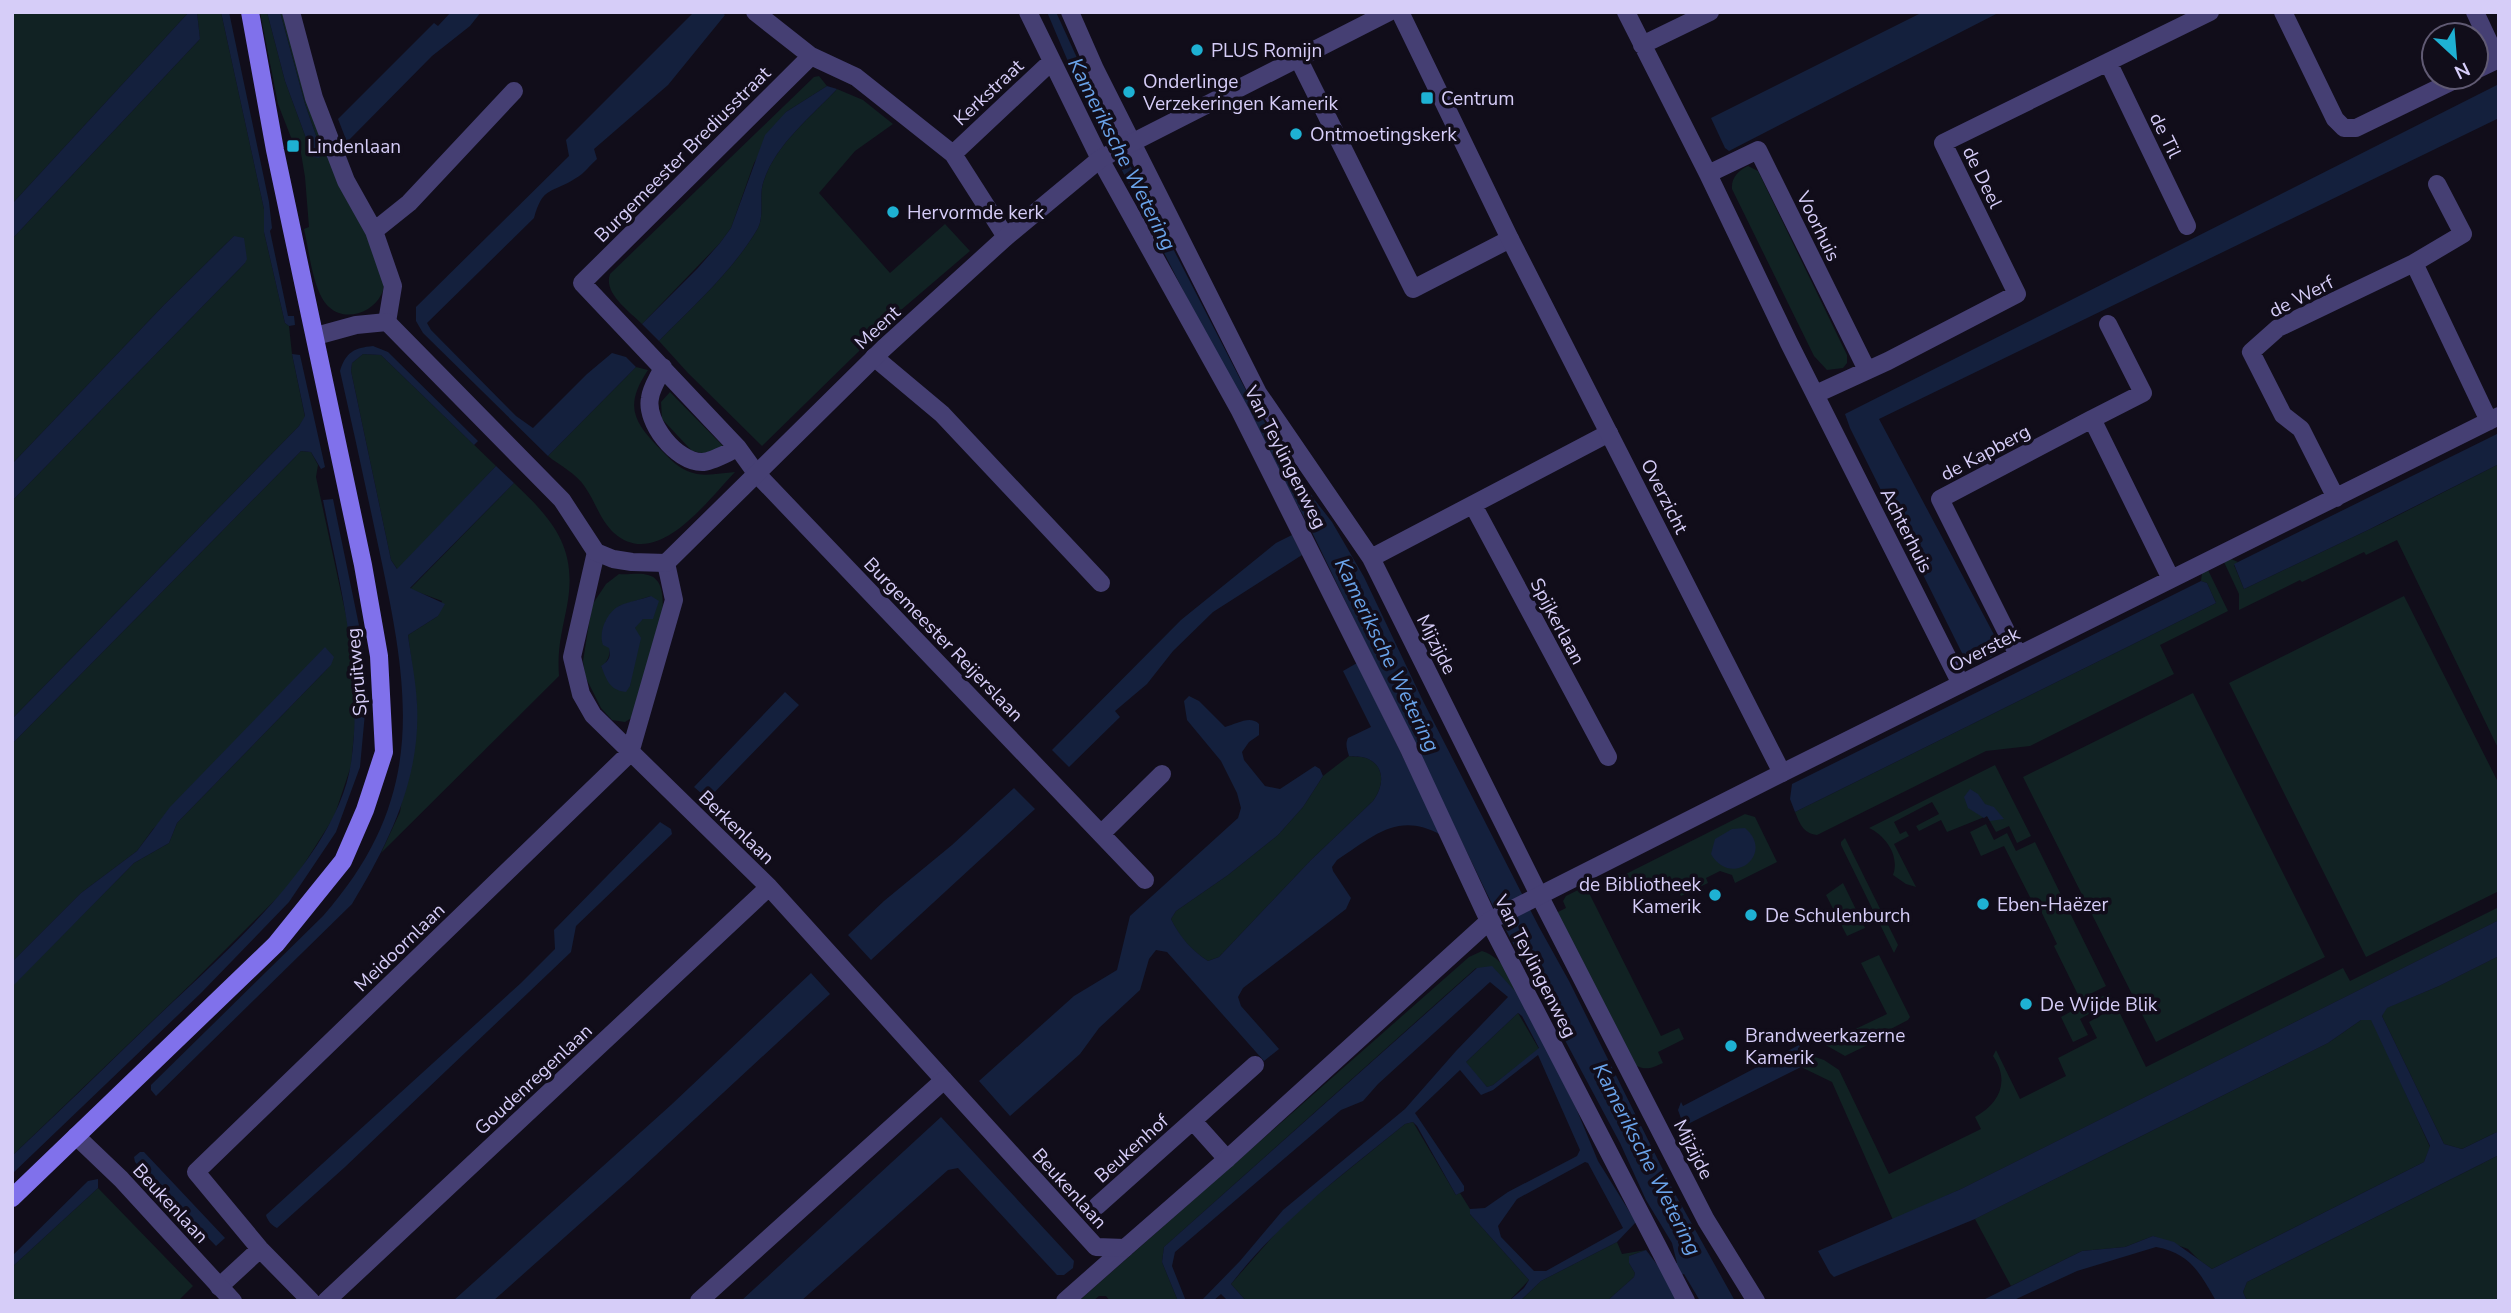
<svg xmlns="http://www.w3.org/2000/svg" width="2511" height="1313" font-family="'Nunito Sans',sans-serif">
<rect width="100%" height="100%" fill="#110d1a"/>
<!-- green -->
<path fill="#112223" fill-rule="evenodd" d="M 12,12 L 189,12 L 12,204 Z
M 197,12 L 221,12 L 264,209 L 264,232 L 285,323 L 289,326 L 292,354 L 305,417 L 299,426 L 12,719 L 12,501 L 245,263 L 234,236 L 164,305 L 12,464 L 12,239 L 200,39 Z
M 260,12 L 267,12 L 285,81 L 313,157 L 322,153 L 305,104 L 280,12 L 285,12 L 383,268 C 384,277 386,286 381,295 C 372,313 345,322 329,307 C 313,293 309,250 304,229 L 309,227 L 305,177 L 299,141 L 292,140 L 278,104 Z
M 819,76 L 827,86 L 786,112 L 754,163 L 731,228 L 720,243 L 642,324 C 629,311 603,293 610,274 L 814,77 Z
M 837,89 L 863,100 L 893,124 L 855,151 L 819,193 L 890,273 L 945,224 L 970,251 L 901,310 L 762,446 L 688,373 L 659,341 C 693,306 733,271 758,228 C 765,214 758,195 764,180 C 777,143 811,117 837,89 Z
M 1748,166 L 1758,171 L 1847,355 L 1847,363 L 1843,368 L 1827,370 L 1814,356 L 1732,189 C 1731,178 1738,171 1748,166 Z
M 363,354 L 381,355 L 496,466 L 398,570 L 391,560 L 351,371 L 352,363 Z
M 636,367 L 648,370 C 624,406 633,421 661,450 C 672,461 681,471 697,474 C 709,476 723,473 735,472 C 707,501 657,571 614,533 C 600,520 595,501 585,487 C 577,474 559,465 548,456 Z
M 670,392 L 723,446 L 707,454 L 692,451 L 662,419 L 661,402 Z
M 301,451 L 311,452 L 318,465 L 316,477 L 352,643 L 356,714 L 351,766 L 334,817 L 292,883 L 191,984 L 12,1156 L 12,986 L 134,863 L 169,843 L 177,823 L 331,665 L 153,829 L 137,851 L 81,893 L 12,962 L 12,744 Z
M 2499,464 L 2499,750 L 2397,540 L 2366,555 L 2364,552 L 2302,582 L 2300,580 L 2239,610 L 2239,594 L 2224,562 L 2231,559 L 2238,562 L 2234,565 L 2244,589 L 2387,521 Z
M 514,483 C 553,520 578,548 567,606 C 562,632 557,648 559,676 L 381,853 L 400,812 L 417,705 L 408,635 L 438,616 L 442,601 L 410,589 Z
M 2208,570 L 2228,611 L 2160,645 L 2174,674 L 2030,746 L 1986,751 L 1817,835 C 1803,833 1800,824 1795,812 L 2216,603 L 2207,583 L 2201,581 L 2202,573 Z
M 619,574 C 628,575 640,572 648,575 C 666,579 663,606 662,620 L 633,717 L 625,722 L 612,720 L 601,708 L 585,676 L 583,661 L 592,605 L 606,584 ZM 651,596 L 643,619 L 637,623 L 635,628 L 630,686 L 601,667 C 616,656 608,638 605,622 L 619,606 Z
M 2404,596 L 2499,784 L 2499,891 L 2366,957 L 2229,683 Z
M 2193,693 L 2325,957 L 2156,1042 L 2023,777 Z
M 1349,756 C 1354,757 1361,756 1366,758 C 1387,766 1383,788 1373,801 L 1311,860 L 1219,957 L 1208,961 C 1192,951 1179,937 1171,919 L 1176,911 L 1228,875 L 1278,835 L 1303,807 L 1323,776 Z
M 1995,765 L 2031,836 L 2017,843 L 2009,826 L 1996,832 L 1987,816 L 1947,832 L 1941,820 L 1919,831 L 1916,826 L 1939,814 L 1932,802 L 1894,822 L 1900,834 L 1906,831 L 1909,836 L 1894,844 L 1916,887 L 1906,884 L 1893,875 C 1900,856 1886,836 1869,828 Z
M 1745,814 L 1755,817 L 1777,862 L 1735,883 L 1732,875 L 1720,871 L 1706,878 L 1708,883 L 1681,896 L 1670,876 L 1631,894 L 1622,876 Z
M 1986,824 L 1994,840 L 2007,833 L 2016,851 L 2035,842 L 2106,986 L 2086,996 L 2094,1011 L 2080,1019 L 2088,1035 L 2073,1042 L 2061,1017 L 2083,1005 L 2054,946 L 2057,944 L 2037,903 L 2034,905 L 2004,846 L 1981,856 L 1970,832 Z
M 1845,838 L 1898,945 L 1894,953 L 1841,845 L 1841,842 Z
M 1843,883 L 1865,928 L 1847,936 L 1826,895 Z
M 1580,889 L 1583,894 L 1589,893 L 1661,1036 L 1679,1028 L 1684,1039 L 1658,1052 L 1663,1063 C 1652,1068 1646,1071 1635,1065 L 1556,913 L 1566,908 L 1563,901 L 1566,896 Z
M 2499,907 L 2499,920 L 1961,1189 L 1893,1220 L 1832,1082 L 1801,1067 L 1798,1059 L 1803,1053 L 1824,1060 L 1839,1070 L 1889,1174 L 1981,1129 L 1975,1117 C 2000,1103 2010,1081 1993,1056 L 1996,1050 L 2020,1099 L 2066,1076 L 2058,1058 L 2097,1038 L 2089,1022 L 2103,1014 L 2096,999 L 2110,993 L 2146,1067 L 2343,968 L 2350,981 Z
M 1482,951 C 1505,958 1516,985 1525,1006 L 1476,968 L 1164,1247 L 1162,1262 L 1178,1301 L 1110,1301 L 1106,1296 L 1099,1296 L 1093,1301 L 1081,1299 L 1469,957 Z
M 1879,955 L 1910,1017 L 1908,1020 L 1885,1032 L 1886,1036 L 1845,1056 L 1824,1044 L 1887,1014 L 1861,963 Z
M 2499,956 L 2499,1131 L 2462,1149 L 2444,1144 L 2382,1016 L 2386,1008 L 2439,986 Z
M 1518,1013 L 1539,1049 L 1493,1085 L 1487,1087 L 1465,1063 Z
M 2372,1019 L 2430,1147 L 2424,1162 L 2212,1269 L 2199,1260 L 2188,1249 L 2153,1236 L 2125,1247 L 2082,1251 L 2011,1286 L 1975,1219 L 2328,1043 L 2361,1020 Z
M 1413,1122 L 1456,1195 L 1460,1193 L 1470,1209 L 1470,1214 L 1529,1280 L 1509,1301 L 1246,1301 L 1231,1284 L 1290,1217 L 1405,1124 Z
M 2499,1155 L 2499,1301 L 2247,1301 L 2243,1292 L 2247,1282 Z
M 98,1188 L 193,1286 L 178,1301 L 12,1301 L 12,1267 Z
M 1617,1242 L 1622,1254 L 1646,1250 L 1629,1256 L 1629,1263 L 1635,1273 L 1634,1277 L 1607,1301 L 1520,1301 L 1541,1281 Z"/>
<!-- water -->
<path fill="#14203d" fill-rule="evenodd" d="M 189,12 L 197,12 L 200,39 L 12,239 L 12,204 Z
M 221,12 L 229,12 L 269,202 L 272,228 L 270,231 L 288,316 L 294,316 L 295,325 L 289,326 L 285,323 L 264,232 L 264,209 Z
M 267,12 L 280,12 L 305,104 L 322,153 L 319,158 L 313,157 L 285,81 Z
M 451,12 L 481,12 L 470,26 L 432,56 L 347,142 L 338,119 L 434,23 L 438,26 Z
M 694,12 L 721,12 L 725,15 L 668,85 L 594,149 L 597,159 C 590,165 584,174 576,178 C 552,194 543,185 534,218 L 427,323 L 431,330 L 516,416 L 533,428 L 587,374 L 612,353 L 626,357 L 636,367 L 548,456 L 423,333 L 416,321 L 416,307 L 569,156 L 566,140 Z
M 1047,12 L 1056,12 L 1094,95 L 1253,404 L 1314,499 L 1332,522 L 1364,577 L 1423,701 L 1539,927 L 1569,981 L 1674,1192 L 1735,1301 L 1700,1301 L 1684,1274 L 1681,1275 L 1675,1264 L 1677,1263 L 1672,1243 L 1646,1200 L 1620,1143 L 1491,902 L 1309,526 L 1242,406 L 1075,78 Z
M 1923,12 L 2000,12 L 1729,151 L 1725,148 L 1711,118 Z
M 2499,84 L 2499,118 L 1879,419 L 1999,644 L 1995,655 L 1979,663 L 1970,661 L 1962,653 L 1850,428 L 1845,414 Z
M 827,86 L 837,89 C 811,117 777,143 764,180 C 758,195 765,214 758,228 C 733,271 693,306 659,341 L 642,324 L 697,269 L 720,243 L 731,228 L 765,135 L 786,112 Z
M 234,236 L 244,238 L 247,259 L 245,263 L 12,501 L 12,464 L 164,305 Z
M 373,346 L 388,352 L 478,441 L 474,445 L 381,355 L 363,354 L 352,363 L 351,371 L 391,560 L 397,569 L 496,466 L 514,483 L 410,588 L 445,604 L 438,616 L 408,635 C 411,658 416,681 417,704 C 421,778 389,843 352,904 L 156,1096 L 151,1090 L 151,1085 L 323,916 C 427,798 410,695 380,554 C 367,493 354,432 340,371 C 346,352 354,348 373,346 Z
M 292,354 L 300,355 L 325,467 L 321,469 L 311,452 L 301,451 L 12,744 L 12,719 L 299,426 L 305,416 Z
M 2499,433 L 2499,464 L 2368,530 L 2244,589 L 2234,564 Z
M 333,499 L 362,640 L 365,713 L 360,767 L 336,832 L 289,902 L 201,993 L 12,1174 L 12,1156 C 61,1110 109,1063 158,1016 C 224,953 337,857 351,763 C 364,674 340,587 323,500 Z
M 1292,535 L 1302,555 L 1213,612 L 1173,651 L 1147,684 L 1115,711 L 1120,717 L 1069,767 L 1052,750 L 1181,620 L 1276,543 Z
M 2201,581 L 2207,583 L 2216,603 L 1795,812 L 1790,799 L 1792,784 Z
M 651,596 L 659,601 L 653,619 L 643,619 L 635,628 L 641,638 L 630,686 L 626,692 C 609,690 607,680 601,666 C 609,661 611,657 609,648 L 603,645 C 598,632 607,612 619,606 C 629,601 641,600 651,596 Z
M 325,647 L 334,657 L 331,665 L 177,823 L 169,843 L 134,863 L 12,987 L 12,962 L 81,893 L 137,851 L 170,807 Z
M 1357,663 L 1441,835 C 1398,811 1374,836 1337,860 L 1332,867 L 1333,871 L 1351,898 L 1346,909 L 1243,988 L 1238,997 L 1241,1006 L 1279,1049 L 1264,1061 L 1167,952 L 1156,950 L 1149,959 L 1140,990 L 1099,1028 L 1080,1054 L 1010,1116 L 979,1081 L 1074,996 L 1117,970 L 1130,916 L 1238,818 L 1241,808 L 1237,793 L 1221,761 L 1187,720 L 1184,701 L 1189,696 L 1199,701 L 1225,727 C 1237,724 1250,715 1259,724 L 1259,735 L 1249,742 L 1242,752 L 1244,760 L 1265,786 L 1280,789 L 1315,766 L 1320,769 L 1323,776 L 1303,807 L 1278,835 L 1228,875 L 1176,911 L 1171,919 C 1179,936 1192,951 1208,961 L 1219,957 L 1311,860 L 1373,801 C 1383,788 1387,766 1366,758 C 1361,756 1354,757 1349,756 C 1347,749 1345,744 1348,738 L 1371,727 L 1343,671 Z
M 785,692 L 799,705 L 708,799 L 694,787 Z
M 1014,788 L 1035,809 L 871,960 L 848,935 L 884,901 L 952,845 Z
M 1970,789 L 1978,794 L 1985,804 L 1994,807 L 2004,819 L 1990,821 L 1987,816 L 1984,818 L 1968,808 L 1964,797 Z
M 660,822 L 671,829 L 672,834 L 576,926 L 571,952 L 345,1167 L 277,1228 C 272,1226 267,1220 266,1215 L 521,983 L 555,949 L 554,930 Z
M 1745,828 C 1776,854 1731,889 1711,854 L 1715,839 L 1732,829 Z
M 2499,920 L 2499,956 L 2439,986 L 2387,1008 L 2382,1016 L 2444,1144 L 2462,1149 L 2499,1131 L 2499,1155 L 2247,1282 L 2243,1292 L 2247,1301 L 2216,1301 C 2200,1273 2190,1253 2156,1247 L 2077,1271 L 2012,1301 L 1981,1301 L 2082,1251 L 2125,1247 L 2153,1236 L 2174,1242 L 2212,1269 L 2424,1162 L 2430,1146 L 2371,1020 L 2361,1020 L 2328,1043 L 1975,1219 L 1834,1277 L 1830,1273 L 1818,1251 L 1961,1189 Z
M 1492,966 L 1515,991 L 1525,1006 L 1576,1108 L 1598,1161 L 1636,1222 L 1617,1242 L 1541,1281 L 1520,1301 L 1509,1301 L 1524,1288 L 1529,1280 L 1470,1214 L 1470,1209 L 1485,1208 L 1508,1192 L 1577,1156 L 1580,1150 L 1538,1055 L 1493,1090 L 1481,1095 L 1460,1070 L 1415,1113 L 1464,1186 L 1464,1191 L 1456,1195 L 1417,1126 L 1413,1122 L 1405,1124 C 1343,1174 1280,1221 1231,1284 L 1246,1301 L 1228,1301 L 1221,1294 L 1213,1301 L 1201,1301 L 1240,1261 L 1283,1210 L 1405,1109 L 1456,1051 L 1508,997 L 1490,982 L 1378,1084 L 1363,1101 L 1341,1110 L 1175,1252 L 1172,1266 L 1186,1301 L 1178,1301 L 1162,1262 L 1164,1247 L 1477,968 ZM 1518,1013 L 1522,1016 L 1539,1048 L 1493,1085 L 1487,1087 L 1466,1062 ZM 1585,1162 L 1588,1163 L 1623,1228 L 1546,1271 L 1534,1271 L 1501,1237 L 1498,1226 L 1517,1199 Z
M 811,973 L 830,994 L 629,1180 L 493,1301 L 453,1301 L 671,1105 Z
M 1799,1045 L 1803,1053 L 1798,1059 L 1801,1067 L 1688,1124 L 1683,1124 L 1678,1110 L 1681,1102 L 1683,1106 Z
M 941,1117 L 1074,1261 L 1073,1268 L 1064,1275 L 1057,1275 L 958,1168 L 948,1170 L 801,1301 L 741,1301 Z
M 140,1152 L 144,1152 L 225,1238 L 216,1246 L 135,1162 L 134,1157 Z
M 98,1179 L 98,1188 L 12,1267 L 12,1256 L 88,1181 Z
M 1646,1250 L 1662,1271 L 1677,1301 L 1607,1301 L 1634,1277 L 1635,1273 L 1629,1263 L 1629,1256 Z"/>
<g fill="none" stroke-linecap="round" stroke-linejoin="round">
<!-- minor -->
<path stroke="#453f73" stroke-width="18" d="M 291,12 L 314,98 L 346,181 L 374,231 L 393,286 L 387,322
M 755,12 L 811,56 L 856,77 L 953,154 L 1006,237
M 1028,12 L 1100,159 L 1240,411 L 1409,749 L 1489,921
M 1070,12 L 1095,69 L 1258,393 L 1371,558 L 1539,895 L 1706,1220 L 1756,1301
M 1626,12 L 1708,174 L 1789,343 L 1961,684
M 2283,12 L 2335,119 L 2344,128 L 2356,128 L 2461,77
M 2475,12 L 2497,59
M 1642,45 L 1710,12
M 811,56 L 582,283 L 738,448 L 756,473 L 1145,880
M 1298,58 L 1413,289 L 1510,239
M 2108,62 L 2187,226
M 2476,70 L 2499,59
M 953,154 L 1052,61
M 1708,174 L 1758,150 L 1867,370
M 374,231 L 409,203 L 514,91
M 2414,263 L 2463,234 L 2437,184
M 874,357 L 942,414 L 1101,583
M 663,367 C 659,377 651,388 650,398 C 645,422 676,462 702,462 C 712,462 728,452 738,448
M 1816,394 L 1888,361 L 2017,294 L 1943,143 L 2210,12
M 2092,419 L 2143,393 L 2108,324
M 2336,498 L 2301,429 L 2283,415 L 2251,352 L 2278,328 L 2414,263 L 2489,421
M 1473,505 L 1608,757
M 596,552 L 572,657 L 581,694 L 593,715 L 769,887 L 944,1080
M 1371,558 L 1609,433
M 2018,655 L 1940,499 L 2092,419 L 2171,579
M 1782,773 L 2499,416
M 1101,834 L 1162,774
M 1193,1121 L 1227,1159
M 1097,1206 L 1255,1065
M 219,1287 L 260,1249
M 311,1301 L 260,1249 L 196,1172 L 630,753 L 674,600 L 666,563
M 326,1301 L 769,887
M 1065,1301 L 1125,1248"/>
<!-- tertiary -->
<path stroke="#453f73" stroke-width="18" d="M 316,336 L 356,325 L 387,322 L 562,500 L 596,552 L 613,559 L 632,562 L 666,563 L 884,348 L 1006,237 L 1100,159 L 1389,12
M 1489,921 L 1686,1301
M 76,1136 L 121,1179 L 233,1301
M 699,1301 L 944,1080 L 1096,1247 L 1125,1248 L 1227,1159 L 1489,921 L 1782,773 L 1510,239 L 1400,12"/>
<!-- secondary -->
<path stroke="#8071eb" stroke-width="18" d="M 12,1198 L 276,944 L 343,861 L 365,810 L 384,752 L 379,656 L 363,565 L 275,150 L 250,12"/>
</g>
<!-- markers -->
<g fill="#1eb1d3" stroke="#110d1a" stroke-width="2.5">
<circle cx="1197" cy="50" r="7"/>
<circle cx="1129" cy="92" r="7"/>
<rect x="1420" y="91" width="14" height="14" rx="3.5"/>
<circle cx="1296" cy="134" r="7"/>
<rect x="286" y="139" width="14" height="14" rx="3.5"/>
<circle cx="893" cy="212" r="7"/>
<circle cx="1715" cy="895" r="7"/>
<circle cx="1983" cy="904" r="7"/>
<circle cx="1751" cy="915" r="7"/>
<circle cx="2026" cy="1004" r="7"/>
<circle cx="1731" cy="1046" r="7"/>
</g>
<g text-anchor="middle" stroke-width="7" stroke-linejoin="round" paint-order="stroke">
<!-- poi labels -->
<g font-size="19" fill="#d6cdf8" stroke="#110d1a" text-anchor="start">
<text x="1211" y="57">PLUS Romijn</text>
<text x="1143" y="88">Onderlinge<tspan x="1143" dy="22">Verzekeringen Kamerik</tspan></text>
<text x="1441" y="105">Centrum</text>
<text x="1310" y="141">Ontmoetingskerk</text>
<text x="307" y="153">Lindenlaan</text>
<text x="907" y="219">Hervormde kerk</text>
<text x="1701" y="891" text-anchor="end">de Bibliotheek<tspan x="1701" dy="22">Kamerik</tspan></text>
<text x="1997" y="911">Eben-Haëzer</text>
<text x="1765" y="922">De Schulenburch</text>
<text x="2040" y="1011">De Wijde Blik</text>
<text x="1745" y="1042">Brandweerkazerne<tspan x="1745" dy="22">Kamerik</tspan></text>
</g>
<!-- street labels -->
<g font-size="19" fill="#d6cdf8" stroke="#110d1a">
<text transform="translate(988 92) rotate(-43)" y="7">Kerkstraat</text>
<text transform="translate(2166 135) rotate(64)" y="7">de Til</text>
<text transform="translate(682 154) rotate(-45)" y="7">Burgemeester Brediusstraat</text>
<text transform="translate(1983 177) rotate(64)" y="7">de Deel</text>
<text transform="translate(1819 226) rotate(64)" y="7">Voorhuis</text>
<text transform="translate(2301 296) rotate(-27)" y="7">de Werf</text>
<text transform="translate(877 327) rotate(-43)" y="7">Meent</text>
<text transform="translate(1985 452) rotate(-28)" y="7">de Kapberg</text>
<text transform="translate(1286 457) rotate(63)" y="7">Van Teylingenweg</text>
<text transform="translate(1665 496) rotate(63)" y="7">Overzicht</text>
<text transform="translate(1907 530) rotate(63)" y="7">Achterhuis</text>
<text transform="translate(1558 621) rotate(62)" y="7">Spijkerlaan</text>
<text transform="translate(944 639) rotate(46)" y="7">Burgemeester Reijerslaan</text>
<text transform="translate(1437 644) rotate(63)" y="7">Mijzijde</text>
<text transform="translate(1984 649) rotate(-27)" y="7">Overstek</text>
<text transform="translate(356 672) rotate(-95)" y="7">Spruitweg</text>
<text transform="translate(737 827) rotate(44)" y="7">Berkenlaan</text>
<text transform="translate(399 947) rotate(-44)" y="7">Meidoornlaan</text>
<text transform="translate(1536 966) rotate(63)" y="7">Van Teylingenweg</text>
<text transform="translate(533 1079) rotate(-43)" y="7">Goudenregenlaan</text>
<text transform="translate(1131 1148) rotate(-42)" y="7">Beukenhof</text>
<text transform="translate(1694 1149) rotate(63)" y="7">Mijzijde</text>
<text transform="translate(1070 1188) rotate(48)" y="7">Beukenlaan</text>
<text transform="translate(171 1203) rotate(47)" y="7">Beukenlaan</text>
</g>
<!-- water labels -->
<g font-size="21" font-style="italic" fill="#6aa3ea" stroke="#110d1a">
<text transform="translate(1122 154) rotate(63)" y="7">Kameriksche Wetering</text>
<text transform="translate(1387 655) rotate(64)" y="7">Kameriksche Wetering</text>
<text transform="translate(1647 1159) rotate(63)" y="7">Kameriksche Wetering</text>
</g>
</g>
<!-- border -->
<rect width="2511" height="1313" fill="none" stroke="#d6cdf8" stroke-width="28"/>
<!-- north arrow -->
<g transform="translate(2455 56) rotate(154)"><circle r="33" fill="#110d1a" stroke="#605a73" stroke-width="2"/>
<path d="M0-5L12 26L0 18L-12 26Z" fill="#1eb1d3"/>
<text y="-10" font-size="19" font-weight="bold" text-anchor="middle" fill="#d6cdf8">N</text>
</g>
</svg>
